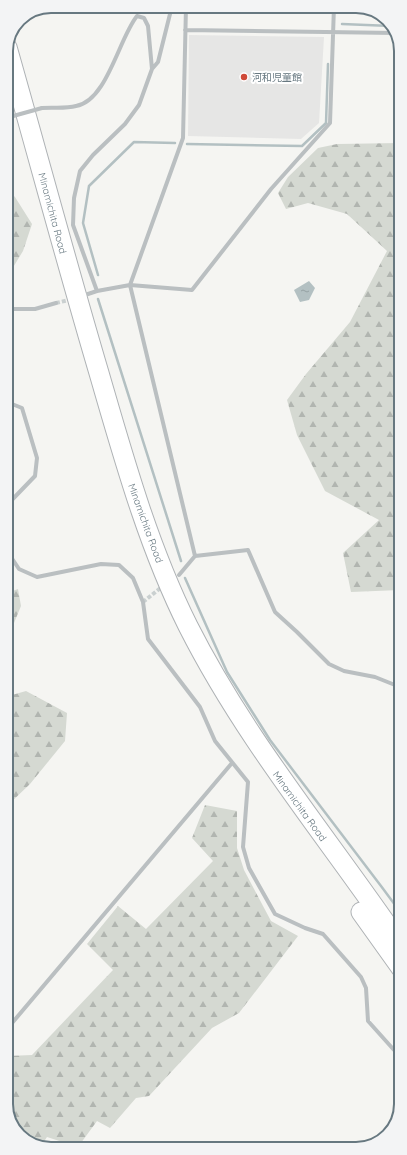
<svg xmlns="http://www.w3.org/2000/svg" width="407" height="1155" font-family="Quicksand,'Noto Sans JP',sans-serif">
<defs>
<pattern id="forest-firs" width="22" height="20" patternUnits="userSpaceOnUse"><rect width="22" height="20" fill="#d5d9d2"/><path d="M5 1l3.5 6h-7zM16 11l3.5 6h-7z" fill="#b1b5b0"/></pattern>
<pattern id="water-ripples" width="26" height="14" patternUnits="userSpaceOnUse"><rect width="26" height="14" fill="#b3c0c2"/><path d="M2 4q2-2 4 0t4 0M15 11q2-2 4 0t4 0" fill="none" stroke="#95a1a3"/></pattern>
</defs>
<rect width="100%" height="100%" fill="#f5f5f2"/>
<!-- built -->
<path fill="#e6e6e5" d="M 189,35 L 324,37 L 319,123 L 301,139 L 188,136 Z"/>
<!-- forest -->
<path fill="url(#forest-firs)" d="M 400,143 L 400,590 L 351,592 L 343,553 L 379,520 L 325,491 L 297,435 L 287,400 L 306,374 L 350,322 L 387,251 L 347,214 L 308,203 L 286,209 L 278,193 L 288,177 L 318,148 L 337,144 Z
M 6,193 L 15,197 L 32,224 L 23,251 L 6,279 Z
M 18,589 L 21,606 L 7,640 L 7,593 Z
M 26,691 L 67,713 L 65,741 L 30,784 L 7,806 L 7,692 L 12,695 Z
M 205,805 L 237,811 L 237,848 L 244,870 L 271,921 L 298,936 L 239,1013 L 212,1028 L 149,1096 L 136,1098 L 110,1128 L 97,1121 L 78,1147 L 47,1137 L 41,1146 L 23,1140 L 8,1116 L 8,1056 L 32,1055 L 113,970 L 87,944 L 118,906 L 146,929 L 213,861 L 192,838 Z"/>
<!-- water -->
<path fill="url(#water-ripples)" d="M 309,281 L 315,288 L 309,300 L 300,302 L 294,290 Z"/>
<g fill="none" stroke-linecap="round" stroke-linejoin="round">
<!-- stream -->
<path stroke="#b3c0c2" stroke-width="2.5" d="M 342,24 L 391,26
M 187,144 L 302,146 L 326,123 L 328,64
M 98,275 L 83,223 L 89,186 L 134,142 L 175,143
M 98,299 L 181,561
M 185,578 L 227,672 L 270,740 L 381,886 L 401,913"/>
<!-- minor-tunnel -->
<path stroke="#cad0d0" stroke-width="4" stroke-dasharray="4 2" stroke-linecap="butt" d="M 56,303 L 73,299
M 143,602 L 163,586"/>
<defs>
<path id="motorway" d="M 7,47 C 38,156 67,265 99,373 C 124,459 148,546 188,626 C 246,741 329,839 401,945
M 361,912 L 401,968"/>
</defs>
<!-- motorway casing -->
<use href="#motorway" stroke="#aeb2b5" stroke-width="21"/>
<!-- minor -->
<path stroke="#babfc1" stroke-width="4" d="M 186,6 L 183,138 L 130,285 L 195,556
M 185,30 L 396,33
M 42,108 C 53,107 65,109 76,106 C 107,101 119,38 137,16 L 144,18 L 148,26 L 152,69
M 97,291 L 73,225 L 74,198 L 80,171 L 93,155 L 125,124 L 139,105 L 152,69 L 158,62 L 172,6
M 85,295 L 97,291 L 130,285 L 192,290 L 271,189 L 330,123 L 334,6
M 6,309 L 35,309 L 56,303
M 7,402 L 22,408 L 37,458 L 35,476 L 7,505
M 7,551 L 19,569 L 37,577 L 101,564 L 119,565 L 133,578 L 143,602 L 148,639 L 200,707 L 215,741 L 248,782 L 243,847 L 249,868 L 275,914 L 305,928 L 323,934 L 361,977 L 366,988 L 368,1021 L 394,1050 L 401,1052
M 179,575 L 195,556 L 248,550 L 275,612 L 297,632 L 329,664 L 344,671 L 375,677 L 400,687
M 7,1029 L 232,763"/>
<!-- motorway -->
<use href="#motorway" stroke="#fff" stroke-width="19"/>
<!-- minor-bridge -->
<path stroke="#babfc1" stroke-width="4" d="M 6,118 L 42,108"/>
</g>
<!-- markers -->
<circle fill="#cf4938" stroke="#fff" stroke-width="1.5" cx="244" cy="77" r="4"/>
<g text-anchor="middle" stroke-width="4" stroke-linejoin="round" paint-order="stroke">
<!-- poi labels -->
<g font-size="10" fill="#677880" stroke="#fff" text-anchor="start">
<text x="252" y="81">河和児童館</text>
</g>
<!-- street labels -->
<g font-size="10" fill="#677880" stroke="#fff">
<text transform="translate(53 213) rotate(75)" y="4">Minamichita Road</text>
<text transform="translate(146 523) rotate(70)" y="4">Minamichita Road</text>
<text transform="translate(300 806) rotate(54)" y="4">Minamichita Road</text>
</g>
</g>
<!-- crop -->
<path d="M0 0H407V1155H0ZM51 13H356A38 38 0 0 1 394 51V1104A38 38 0 0 1 356 1142H51A38 38 0 0 1 13 1104V51A38 38 0 0 1 51 13Z" fill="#f3f4f5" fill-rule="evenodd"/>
<path fill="none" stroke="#677880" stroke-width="2" d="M51 13H356A38 38 0 0 1 394 51V1104A38 38 0 0 1 356 1142H51A38 38 0 0 1 13 1104V51A38 38 0 0 1 51 13Z"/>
</svg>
